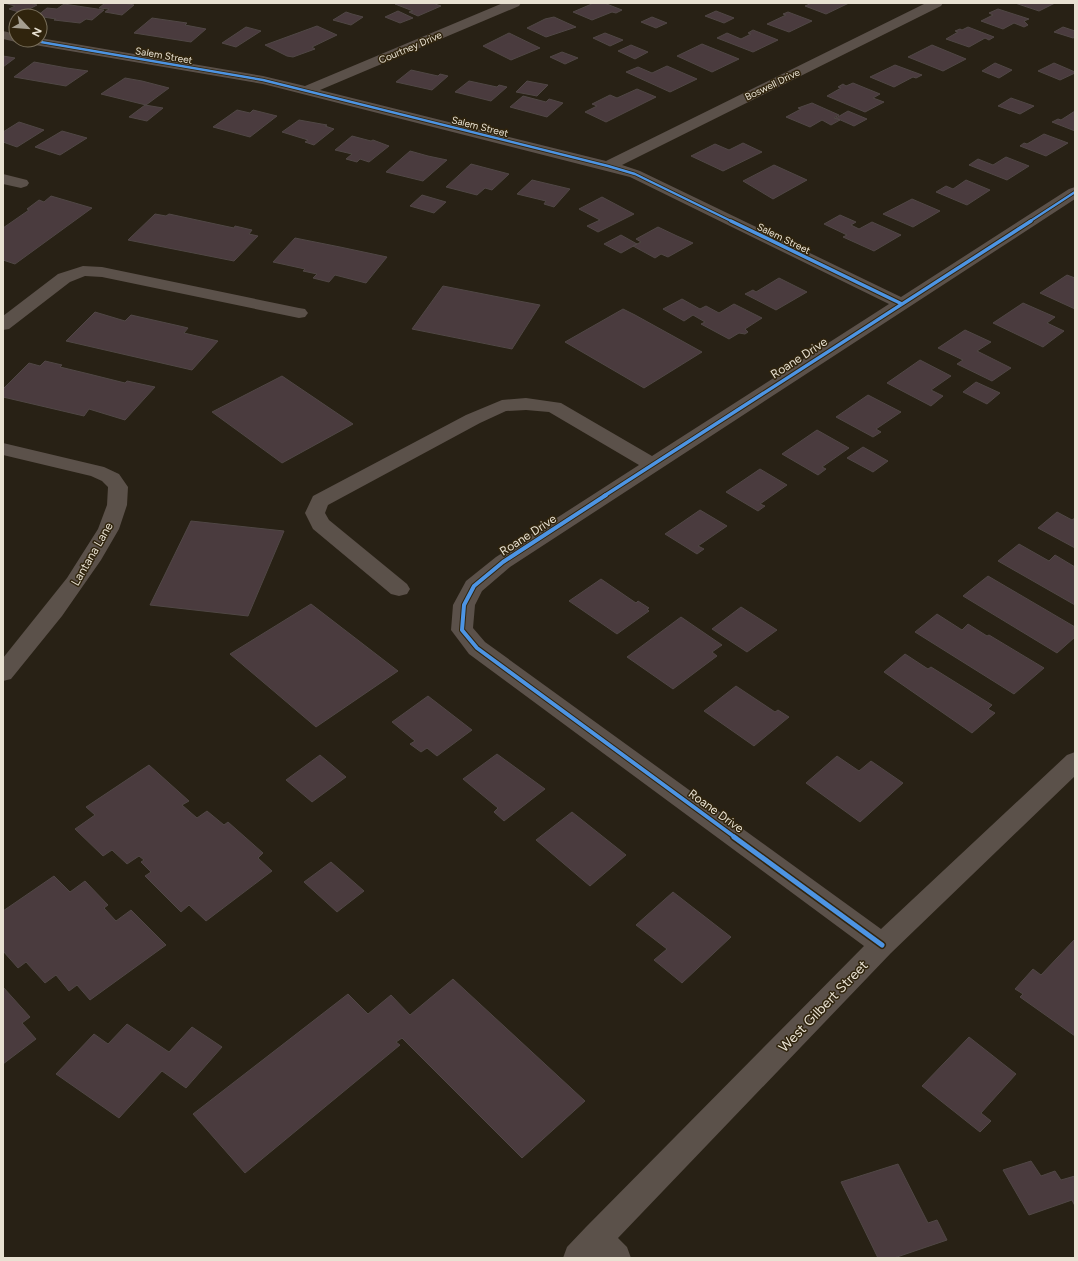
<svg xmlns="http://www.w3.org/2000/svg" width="1078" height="1261" font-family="Figtree,sans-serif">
<rect width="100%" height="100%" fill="#282115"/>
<!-- building -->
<path fill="#4a3b3e" stroke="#504745" d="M 4,3 L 29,3 L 37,5 L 22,13 L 9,9 L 15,6 Z
M 105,3 L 124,3 L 134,5 L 122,15 L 105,12 L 109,9 L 99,8 Z
M 436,3 L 435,4 L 441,6 L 418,16 L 409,12 L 413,11 L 395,4 Z
M 594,3 L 604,3 L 622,10 L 616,13 L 612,12 L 592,20 L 573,12 Z
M 812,3 L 849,3 L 826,14 L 805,6 Z
M 1015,3 L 1055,3 L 1039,11 Z
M 64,4 L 104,10 L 92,20 L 86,19 L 80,23 L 54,20 L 56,19 L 37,16 L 47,8 L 57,9 Z
M 998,9 L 1029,19 L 1024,21 L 1028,25 L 1024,27 L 1014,23 L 1003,29 L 981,21 L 993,15 L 989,13 Z
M 398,11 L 413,18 L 400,23 L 385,17 Z
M 716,11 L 734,18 L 724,23 L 705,16 Z
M 346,12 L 352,14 L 363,17 L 351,25 L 333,20 Z
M 788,12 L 812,21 L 789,32 L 767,24 L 786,15 L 783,14 Z
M 554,17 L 576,27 L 546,37 L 527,28 L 545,19 Z
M 652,17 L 667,23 L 656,28 L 641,22 Z
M 152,18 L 187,23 L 185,25 L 206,29 L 191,42 L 134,33 Z
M 317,26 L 337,35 L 312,47 L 315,49 L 293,57 L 287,56 L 265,45 Z
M 246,27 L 261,31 L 236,47 L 222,43 Z
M 968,27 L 994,37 L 989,40 L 985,38 L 969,47 L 946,39 L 958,32 L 955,31 L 960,29 L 962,30 Z
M 1063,27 L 1075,31 L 1075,37 L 1073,38 L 1054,32 Z
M 753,30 L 778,40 L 753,52 L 717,38 L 727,33 L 741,39 L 751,34 L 748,33 Z
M 509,33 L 540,48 L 511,60 L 483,46 Z
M 605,33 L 623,40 L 610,46 L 593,38 Z
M 702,44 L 739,59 L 712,72 L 677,56 Z
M 631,45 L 648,52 L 635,59 L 618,51 Z
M 932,45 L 966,59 L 943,71 L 908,57 Z
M 562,52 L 578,58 L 565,64 L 550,57 Z
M 3,56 L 15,58 L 3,67 Z
M 34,62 L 67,68 L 88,71 L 66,86 L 14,77 Z
M 995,63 L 1012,70 L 999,78 L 982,71 Z
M 1054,63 L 1075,72 L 1075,73 L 1060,80 L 1038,71 Z
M 895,65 L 922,75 L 916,78 L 913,77 L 894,87 L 870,77 Z
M 667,66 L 697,79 L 670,92 L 626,72 L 638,67 L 652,73 Z
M 411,70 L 438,76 L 440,74 L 448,76 L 432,90 L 396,82 Z
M 125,78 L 142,81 L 169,88 L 146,105 L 101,94 Z
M 469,81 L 497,87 L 499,85 L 507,87 L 491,101 L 455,92 Z
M 527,81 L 548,85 L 537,96 L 516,92 Z
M 853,83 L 880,94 L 873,98 L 884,102 L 865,112 L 827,96 L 841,88 L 838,87 L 843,84 L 846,86 Z
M 637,89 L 656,97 L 606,122 L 585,112 L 597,106 L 592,104 L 610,95 L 617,98 Z
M 523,96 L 546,102 L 549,99 L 563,103 L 547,117 L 510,107 Z
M 1011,98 L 1034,106 L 1020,114 L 998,106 Z
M 812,103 L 839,115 L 834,118 L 840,120 L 831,125 L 822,120 L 810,127 L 786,117 L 801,109 L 798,108 Z
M 145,105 L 163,108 L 147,121 L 129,117 Z
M 237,110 L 250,113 L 253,110 L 277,116 L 250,137 L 213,127 Z
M 848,111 L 867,119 L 854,126 L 836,118 Z
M 1075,111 L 1075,131 L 1052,122 L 1058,119 L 1061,120 Z
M 299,120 L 327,125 L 325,126 L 334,129 L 314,145 L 305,142 L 308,140 L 282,132 Z
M 19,122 L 44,130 L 17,147 L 3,142 L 3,132 Z
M 62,131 L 87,138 L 60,155 L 35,147 Z
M 1044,134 L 1068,143 L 1046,156 L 1020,146 L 1024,143 L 1027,144 Z
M 352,136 L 371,141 L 373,140 L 389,146 L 369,162 L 360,159 L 357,162 L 346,159 L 352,154 L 335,150 Z
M 743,143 L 762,152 L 723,171 L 691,156 L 715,144 L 729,150 Z
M 410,151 L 428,156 L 447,160 L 423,181 L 386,172 Z
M 1006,157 L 1029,166 L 1007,180 L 969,165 L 978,159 L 993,165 Z
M 471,164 L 509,174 L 492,190 L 485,188 L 477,195 L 446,187 Z
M 774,165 L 807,180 L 773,199 L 743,181 Z
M 532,180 L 570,189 L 554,207 L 544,204 L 546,201 L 517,194 Z
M 966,180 L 990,190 L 967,205 L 936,192 L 946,186 L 953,189 Z
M 422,195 L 446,202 L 434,213 L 410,206 Z
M 51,196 L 92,208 L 15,264 L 3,260 L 3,228 L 29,210 L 27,209 L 39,200 L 44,202 Z
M 602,197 L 634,214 L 598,232 L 587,226 L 600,220 L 579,209 Z
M 912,199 L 940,211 L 913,227 L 883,214 Z
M 155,214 L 166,216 L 169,214 L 234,228 L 235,226 L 252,230 L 249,234 L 258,236 L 234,261 L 128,240 Z
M 840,215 L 856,222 L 851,225 L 859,229 L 872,222 L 901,235 L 874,251 L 843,237 L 847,235 L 824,224 Z
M 658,227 L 677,236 L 693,243 L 668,257 L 661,254 L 655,258 L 633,246 L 641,242 L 636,239 Z
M 621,235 L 637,244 L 621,253 L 604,244 Z
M 295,238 L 340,247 L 387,257 L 366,283 L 335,275 L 329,282 L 313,278 L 317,274 L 303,271 L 305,269 L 273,262 Z
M 1067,275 L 1075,278 L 1075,309 L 1040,293 Z
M 779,278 L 807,292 L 776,310 L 745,294 L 753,290 L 756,292 Z
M 443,286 L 524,302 L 540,305 L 512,349 L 412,329 Z
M 682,299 L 700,309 L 706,306 L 719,313 L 734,304 L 762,318 L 745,329 L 748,332 L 745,334 L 739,333 L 729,339 L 701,324 L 705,322 L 693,315 L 684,321 L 663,309 Z
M 1023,303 L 1055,317 L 1047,323 L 1064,331 L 1043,347 L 993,323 Z
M 623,309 L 635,315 L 702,352 L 644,388 L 565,342 Z
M 95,312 L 125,321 L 131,315 L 184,327 L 188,328 L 184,333 L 218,341 L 192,370 L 66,341 Z
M 965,330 L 991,342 L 977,351 L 1011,368 L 992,381 L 957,364 L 963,360 L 938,348 Z
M 920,360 L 951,376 L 931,390 L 943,396 L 931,406 L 887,383 Z
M 45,361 L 62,365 L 60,367 L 89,374 L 125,383 L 127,381 L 155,387 L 125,420 L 89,409 L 84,416 L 3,397 L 3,389 L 29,363 L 40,366 Z
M 282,376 L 353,424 L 282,463 L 212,412 Z
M 976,382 L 1000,393 L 987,404 L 963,392 Z
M 868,395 L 901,412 L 876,429 L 881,432 L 873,437 L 836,417 Z
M 817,430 L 849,448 L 822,467 L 826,469 L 818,475 L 782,454 Z
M 863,447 L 888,461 L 873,472 L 847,458 Z
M 760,469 L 787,485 L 760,504 L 765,506 L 758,511 L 726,492 Z
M 700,510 L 727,526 L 698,546 L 704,549 L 697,554 L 665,534 Z
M 1057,512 L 1072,520 L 1075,518 L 1075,548 L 1038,528 Z
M 191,521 L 284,531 L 248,616 L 150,605 Z
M 1019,544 L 1049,561 L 1055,555 L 1075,567 L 1075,605 L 998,561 Z
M 988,576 L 1075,627 L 1075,637 L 1057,653 L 963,596 Z
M 601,579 L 636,603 L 638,601 L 649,608 L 647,609 L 649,611 L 617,634 L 569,601 Z
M 311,604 L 398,671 L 316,727 L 230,654 Z
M 741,607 L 777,630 L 747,652 L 712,629 Z
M 937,614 L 962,630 L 968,624 L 987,636 L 989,635 L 1044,668 L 1014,694 L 915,632 Z
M 681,617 L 722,645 L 712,652 L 717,656 L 673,689 L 627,657 Z
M 905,654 L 928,669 L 931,667 L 992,705 L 988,709 L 995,713 L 972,733 L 884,672 Z
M 736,686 L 775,712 L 778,710 L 789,717 L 754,746 L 704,711 Z
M 428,696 L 472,730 L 437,756 L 427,748 L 421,752 L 410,744 L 415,741 L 392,722 Z
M 497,754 L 545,789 L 504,821 L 494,812 L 498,808 L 463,779 Z
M 320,755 L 346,777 L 312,802 L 286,780 Z
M 837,756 L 859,771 L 871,761 L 903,783 L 860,822 L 806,783 Z
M 149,765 L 189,801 L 182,805 L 197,818 L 207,811 L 224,825 L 228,822 L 263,853 L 258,858 L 272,871 L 206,921 L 189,905 L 181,912 L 145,876 L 151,872 L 141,862 L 144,860 L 139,856 L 127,864 L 112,850 L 103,856 L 75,829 L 95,815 L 86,807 Z
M 572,812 L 626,855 L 590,886 L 536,840 Z
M 331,862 L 364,891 L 337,912 L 304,882 Z
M 54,876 L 70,892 L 85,881 L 108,905 L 104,908 L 116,921 L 131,910 L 166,945 L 90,1000 L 77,985 L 69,991 L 56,975 L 45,983 L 26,962 L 18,968 L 3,951 L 3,911 Z
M 673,892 L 731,937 L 682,983 L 654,960 L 667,949 L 636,925 Z
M 1075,939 L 1075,1036 L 1020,997 L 1023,994 L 1015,989 L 1033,969 L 1041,975 Z
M 453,979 L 585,1101 L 522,1158 L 402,1038 L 396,1042 L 400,1045 L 245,1173 L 193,1114 L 348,994 L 368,1014 L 391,995 L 410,1015 Z
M 3,987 L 30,1017 L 22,1023 L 36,1039 L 3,1064 Z
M 127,1024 L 169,1052 L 192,1027 L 222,1047 L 186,1088 L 162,1071 L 119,1118 L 56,1074 L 94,1034 L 108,1044 Z
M 969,1037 L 1016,1074 L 981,1113 L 991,1121 L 980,1132 L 922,1086 Z
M 1031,1161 L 1041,1176 L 1055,1171 L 1061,1180 L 1075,1176 L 1075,1206 L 1072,1200 L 1029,1215 L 1003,1170 Z
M 898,1164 L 928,1223 L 937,1220 L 947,1240 L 894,1258 L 878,1258 L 841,1182 Z"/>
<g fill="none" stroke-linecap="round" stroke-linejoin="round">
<!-- street -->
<path fill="#5b514a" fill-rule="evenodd" d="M 503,3 L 521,3 L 519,6 L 320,90 L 606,161 L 926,3 L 943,3 L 941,6 L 622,165 L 640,171 L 901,297 L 1069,189 L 1075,187 L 1075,199 L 510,567 L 482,591 L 475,605 L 473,628 L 485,642 L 881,929 L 1067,755 L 1075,752 L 1075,776 L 891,953 L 618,1238 L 627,1247 L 631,1258 L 563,1258 L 567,1247 L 586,1227 L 864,946 L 469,654 L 451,630 L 453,605 L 466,581 L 496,557 L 639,465 L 549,412 L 526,410 L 506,411 L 480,423 L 328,505 L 325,513 L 329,520 L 407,584 L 410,589 L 407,594 L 399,596 L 391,594 L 313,529 L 305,513 L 313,496 L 466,415 L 502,400 L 526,398 L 561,403 L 652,456 L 889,304 L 630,177 L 263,84 L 29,44 L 24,43 L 22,40 L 40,40 L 40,38 L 263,76 L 305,86 Z
M 3,31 L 16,34 L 16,40 L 21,40 L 16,42 L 3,39 Z
M 3,174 L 27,180 L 29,183 L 27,186 L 21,188 L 3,184 Z
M 83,266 L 102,267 L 299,308 L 305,309 L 308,313 L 305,317 L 299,318 L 102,277 L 85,276 L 70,282 L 9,329 L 3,330 L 3,316 L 58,274 Z
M 3,443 L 104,467 L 119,474 L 128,487 L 127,505 L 119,529 L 101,560 L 62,616 L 11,679 L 3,681 L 3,658 L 67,578 L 98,529 L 107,505 L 108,487 L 102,481 L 91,476 L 3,455 Z"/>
<defs>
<path id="cycleway-far3" d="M 29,40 L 263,80 L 608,166 L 635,174 L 733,222
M 1029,222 L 1075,192"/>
<path id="cycleway-far2" d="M 731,221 L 902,304
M 604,496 L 1031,221"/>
<path id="cycleway-far1" d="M 606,495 L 503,562 L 474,586 L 464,605 L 462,630 L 477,648 L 736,838"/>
<path id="cycleway" d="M 734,837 L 882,945"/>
</defs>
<!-- cycleway-far3 casing -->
<use href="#cycleway-far3" stroke="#30240d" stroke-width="4"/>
<!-- cycleway-far2 casing -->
<use href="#cycleway-far2" stroke="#30240d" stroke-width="5.5"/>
<!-- cycleway-far1 casing -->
<use href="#cycleway-far1" stroke="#30240d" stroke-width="6"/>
<!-- cycleway casing -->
<use href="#cycleway" stroke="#30240d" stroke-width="8"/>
<!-- cycleway-far3 -->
<use href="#cycleway-far3" stroke="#4d94e3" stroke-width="2.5"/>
<!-- cycleway-far2 -->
<use href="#cycleway-far2" stroke="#4d94e3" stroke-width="3.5"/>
<!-- cycleway-far1 -->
<use href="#cycleway-far1" stroke="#4d94e3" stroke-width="4"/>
<!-- cycleway -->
<use href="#cycleway" stroke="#4d94e3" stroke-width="5"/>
</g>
<g text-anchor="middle" stroke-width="3" stroke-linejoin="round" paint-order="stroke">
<!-- far-street labels -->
<g font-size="10" fill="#e8e1d2" stroke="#30240d">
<text transform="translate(410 47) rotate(-23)" y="4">Courtney Drive</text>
<text transform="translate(164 55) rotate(10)" y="4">Salem Street</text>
<text transform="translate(772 84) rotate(-26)" y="4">Boswell Drive</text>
<text transform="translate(480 126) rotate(14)" y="4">Salem Street</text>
<text transform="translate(784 238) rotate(26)" y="4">Salem Street</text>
</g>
<!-- street labels -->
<g font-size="12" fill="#e8e1d2" stroke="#30240d">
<text transform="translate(799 358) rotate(-33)" y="4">Roane Drive</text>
<text transform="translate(528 535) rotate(-33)" y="4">Roane Drive</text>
<text transform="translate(92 554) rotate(-60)" y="4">Lantana Lane</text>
<text transform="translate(716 811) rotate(36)" y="4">Roane Drive</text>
</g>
<!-- near-street labels -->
<g font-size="14" fill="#e8e1d2" stroke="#30240d">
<text transform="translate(823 1006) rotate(-46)" y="5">West Gilbert Street</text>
</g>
</g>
<!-- border -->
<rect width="1078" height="1261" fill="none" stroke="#e8e1d2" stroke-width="8"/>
<!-- north arrow -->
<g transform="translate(28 28) rotate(116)"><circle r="19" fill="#30240d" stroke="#7a705c"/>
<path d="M0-3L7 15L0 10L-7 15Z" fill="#a59e90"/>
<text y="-6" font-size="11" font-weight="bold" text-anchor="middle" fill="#e8e1d2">N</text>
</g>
</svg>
